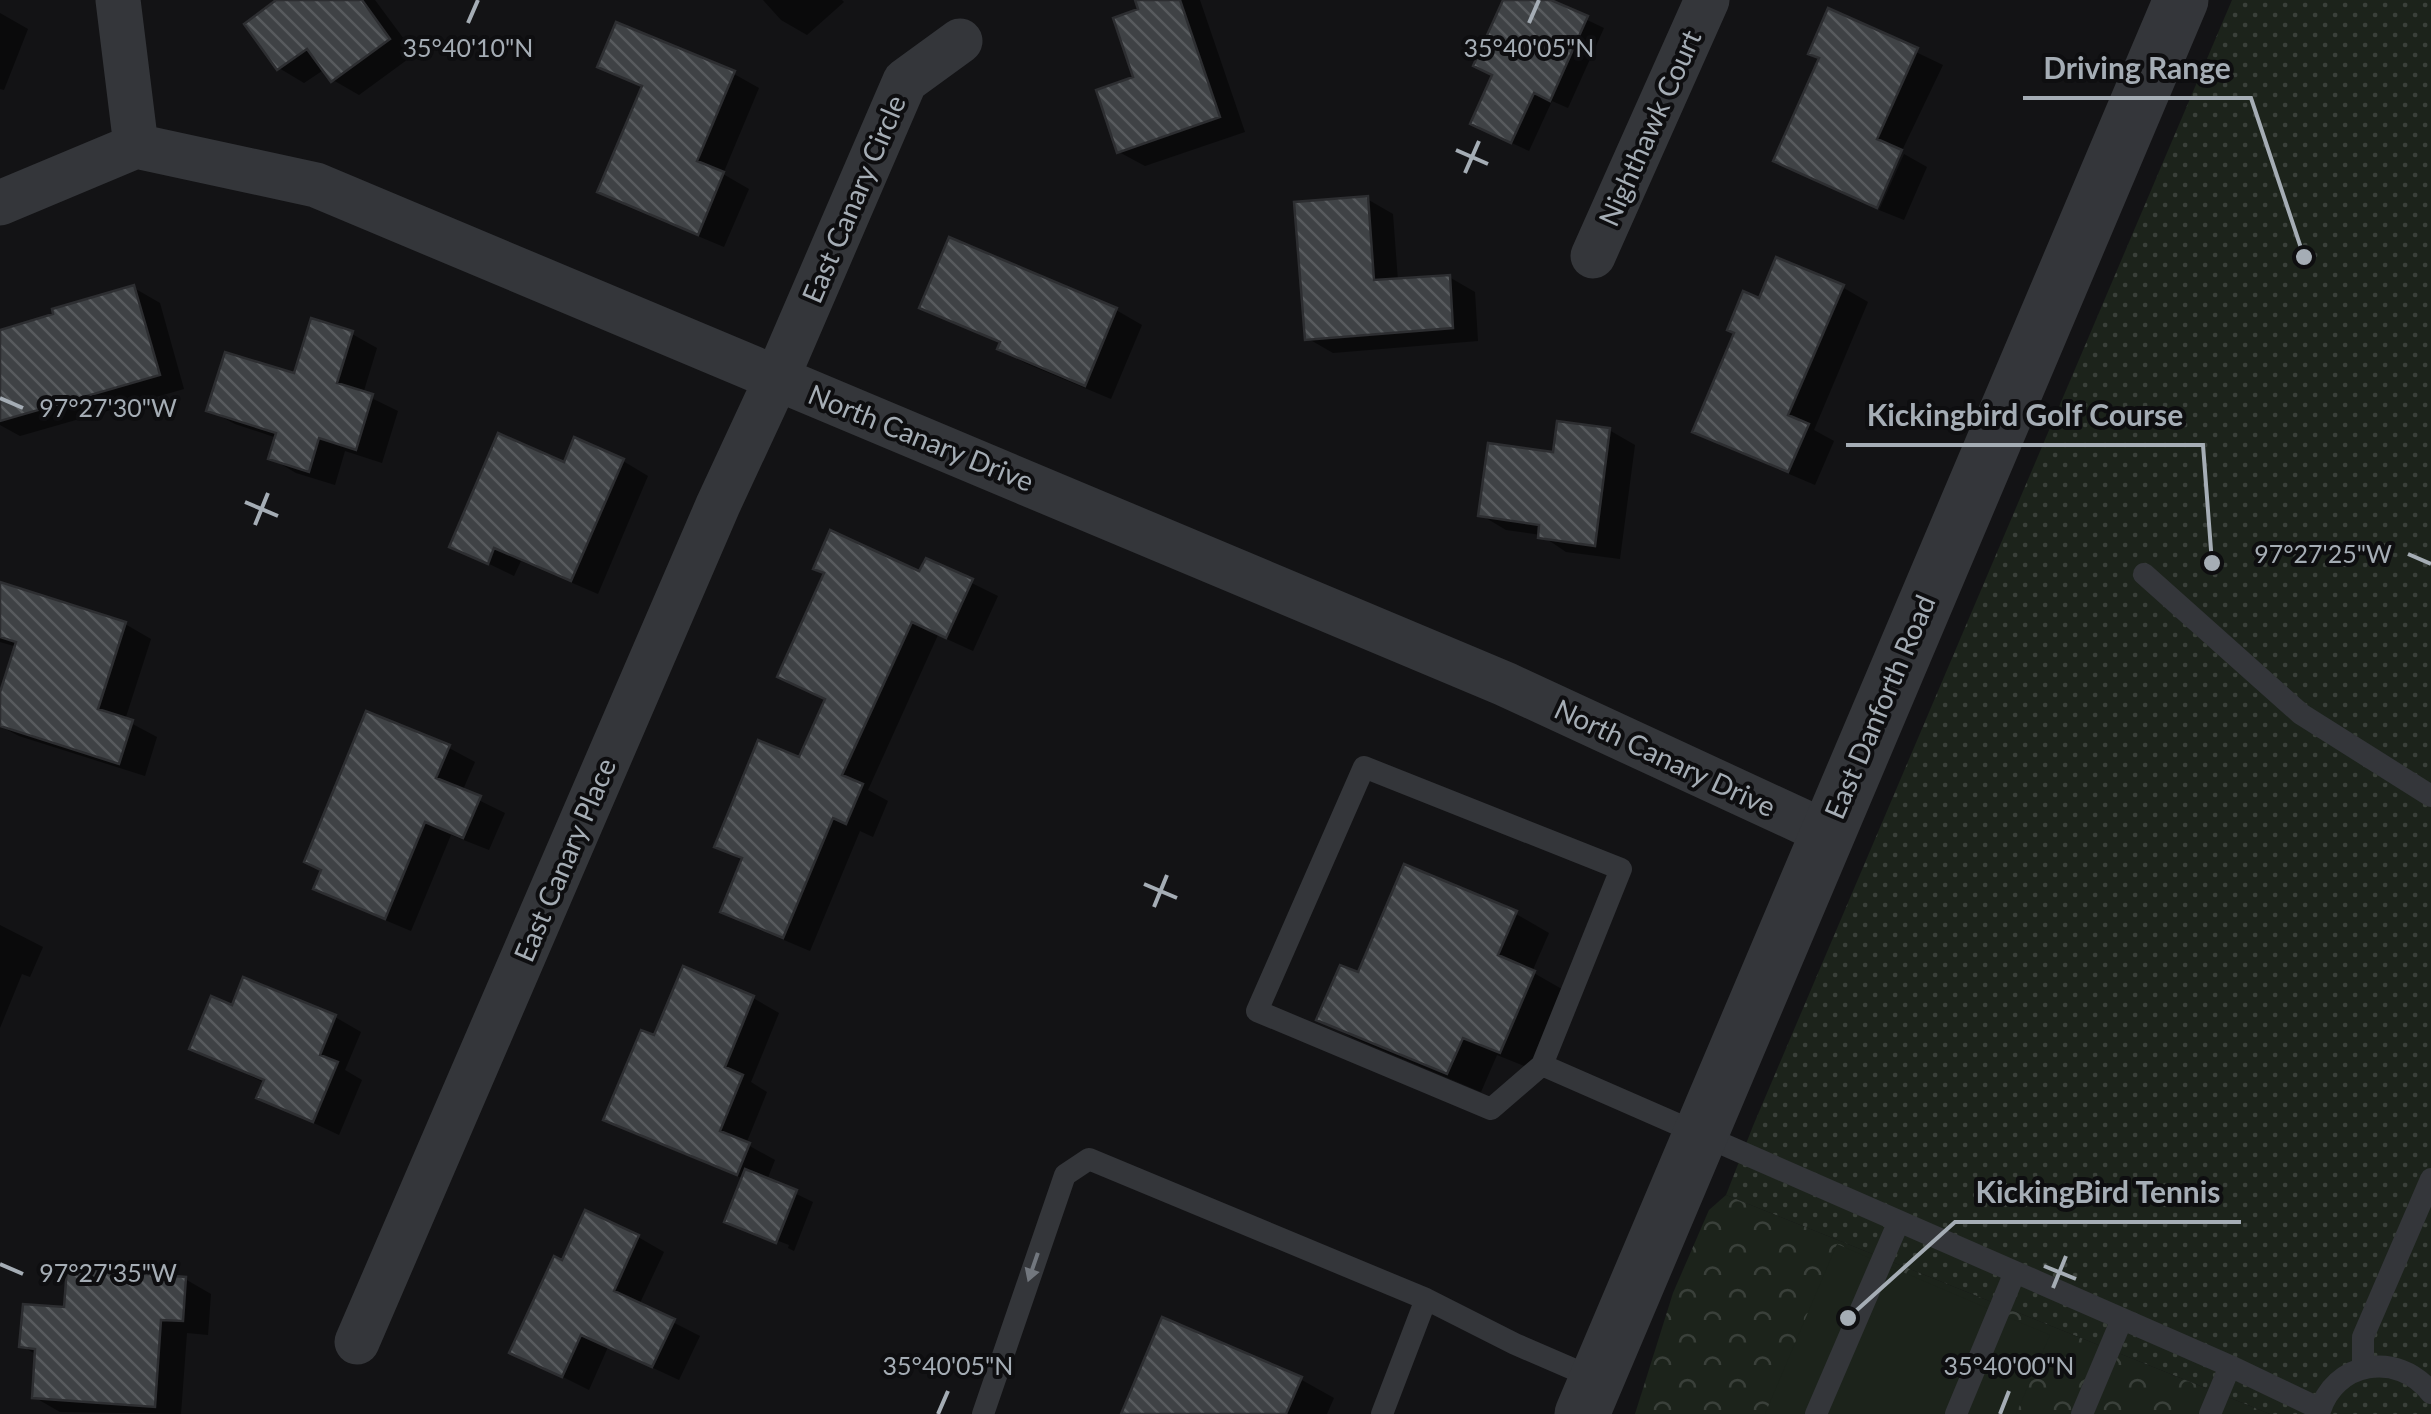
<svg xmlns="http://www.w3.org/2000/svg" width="2431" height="1414" font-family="Lato,sans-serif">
<defs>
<pattern id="grass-dots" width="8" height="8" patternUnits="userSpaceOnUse" patternTransform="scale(2.5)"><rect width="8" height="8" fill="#1c231b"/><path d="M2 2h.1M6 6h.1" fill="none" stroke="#3a403a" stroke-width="1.8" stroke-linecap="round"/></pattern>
<pattern id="forest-crowns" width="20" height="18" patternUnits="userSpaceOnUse" patternTransform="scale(2.5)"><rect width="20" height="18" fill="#1c231b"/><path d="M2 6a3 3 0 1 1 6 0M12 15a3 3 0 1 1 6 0" fill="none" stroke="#3a403a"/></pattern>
<pattern id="building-back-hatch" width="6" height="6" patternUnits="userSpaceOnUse" patternTransform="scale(2.5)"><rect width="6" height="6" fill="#3f4245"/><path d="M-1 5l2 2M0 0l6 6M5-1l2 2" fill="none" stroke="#585b5e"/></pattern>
</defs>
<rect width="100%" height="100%" fill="#131315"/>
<!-- grass -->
<path fill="url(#grass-dots)" d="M 2232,0 L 2431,0 L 2431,1414 L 2270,1414 L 1726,1195 L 1753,1126 Z"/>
<!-- forest -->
<path fill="url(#forest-crowns)" d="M 1726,1195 L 2270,1414 L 1635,1414 L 1673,1293 L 1709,1210 Z"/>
<!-- garden -->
<path fill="#1c231b" d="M 1837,1244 L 2050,1335 L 2016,1414 L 1765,1414 Z"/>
<!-- shadow -->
<path fill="#0007" d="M 281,0 L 375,0 L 415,54 L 359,95 L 333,80 L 325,69 L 304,83 L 279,68 Z
M 763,0 L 842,0 L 844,2 L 807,35 L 781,20 Z
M 1138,0 L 1200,0 L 1245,132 L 1145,166 L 1119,152 L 1136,78 L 1141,10 Z
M 1506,0 L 1545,0 L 1604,28 L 1568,108 L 1552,101 L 1529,151 L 1490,133 Z
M 1830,11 L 1943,65 L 1875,207 L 1776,160 L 1822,59 Z
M 0,13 L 28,29 L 4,90 L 0,89 Z
M 600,65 L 734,74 L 759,88 L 723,174 L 749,189 L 724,247 L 626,206 L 600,191 L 644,88 Z
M 1904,154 L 1927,167 L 1904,220 L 1879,210 Z
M 1367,199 L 1393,214 L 1398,281 L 1449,277 L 1475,292 L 1478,341 L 1333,353 L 1307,338 Z
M 950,240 L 1116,310 L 1142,325 L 1111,399 L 1025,363 L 1000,348 L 1001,344 L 922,307 Z
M 1842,287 L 1868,302 L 1814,430 L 1834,441 L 1815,485 L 1721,445 L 1695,430 L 1737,333 L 1760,301 Z
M 134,288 L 160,303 L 184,389 L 20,436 L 0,425 L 0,332 Z
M 352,334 L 377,348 L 363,394 L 398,411 L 382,463 L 345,451 L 335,485 L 296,473 L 271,458 L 277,438 L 235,424 L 209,410 L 295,376 Z
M 1609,430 L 1635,445 L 1620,559 L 1566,552 L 1541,535 L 1506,530 L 1481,515 L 1555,454 Z
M 623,461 L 648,476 L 598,594 L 521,561 L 514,576 L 452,546 L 565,465 Z
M 927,561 L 998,596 L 973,651 L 938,635 L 868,790 L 888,801 L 873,837 L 860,831 L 810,951 L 748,925 L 723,910 L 743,861 L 717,846 L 800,760 L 827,701 L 780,676 L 920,574 Z
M 0,584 L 125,624 L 151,639 L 125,720 L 157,737 L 145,776 L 19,736 L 0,726 L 0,700 L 17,647 L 0,642 Z
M 368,714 L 449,748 L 475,762 L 462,792 L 505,813 L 489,850 L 451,835 L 411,931 L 342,902 L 316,888 Z
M 1516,914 L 1549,933 L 1532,972 L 1567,992 L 1534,1070 L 1497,1055 L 1481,1092 L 1353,1038 L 1320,1019 Z
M 0,925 L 43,947 L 30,977 L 22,974 L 0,1028 Z
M 245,980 L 335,1017 L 361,1032 L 345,1070 L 362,1080 L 339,1135 L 259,1097 L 265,1083 L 192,1048 L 234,1008 Z
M 753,998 L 779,1013 L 751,1082 L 767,1092 L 746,1144 L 775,1160 L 767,1180 L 813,1202 L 794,1251 L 788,1248 L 789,1245 L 727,1221 L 744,1179 L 632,1133 L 606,1118 L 656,1038 Z
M 638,1237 L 664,1252 L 639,1305 L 700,1336 L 679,1380 L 608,1347 L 589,1390 L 513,1352 L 563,1263 Z
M 185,1279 L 211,1294 L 208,1335 L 187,1333 L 181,1414 L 60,1412 L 34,1397 L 37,1355 L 22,1346 L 67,1310 Z
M 1300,1379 L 1334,1398 L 1327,1414 L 1124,1414 Z"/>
<!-- building -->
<path fill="url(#building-back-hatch)" stroke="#2d2e31" stroke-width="2.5" d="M 276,0 L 362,0 L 390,39 L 331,82 L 307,49 L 277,70 L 244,24 Z
M 1135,0 L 1180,0 L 1220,117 L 1117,153 L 1096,90 L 1133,77 L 1113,18 L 1138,9 Z
M 1503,0 L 1551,0 L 1588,16 L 1550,101 L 1534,93 L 1511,143 L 1470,124 L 1492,75 L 1473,66 Z
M 1828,8 L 1918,48 L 1877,139 L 1902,150 L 1877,208 L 1773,161 L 1819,58 L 1808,54 Z
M 616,22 L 735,71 L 697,161 L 724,172 L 698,235 L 597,192 L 642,86 L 597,67 Z
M 1368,196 L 1374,280 L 1450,275 L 1453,328 L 1305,340 L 1294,202 Z
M 949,237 L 1117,308 L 1085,386 L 997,349 L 1000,342 L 919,308 Z
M 1776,257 L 1844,285 L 1788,415 L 1809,424 L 1788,472 L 1692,432 L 1734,333 L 1727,330 L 1743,291 L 1759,298 Z
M 134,285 L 160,375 L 0,421 L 0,330 L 53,314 L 52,309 Z
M 311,318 L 353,331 L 337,383 L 373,394 L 356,450 L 319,438 L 309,472 L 268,459 L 276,433 L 206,411 L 225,352 L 294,373 Z
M 1557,421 L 1610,428 L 1595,546 L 1538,538 L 1539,525 L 1478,516 L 1488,443 L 1553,452 Z
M 498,433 L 564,462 L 574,437 L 624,459 L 571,581 L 494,548 L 488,564 L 449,547 Z
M 830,530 L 919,571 L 926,558 L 973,579 L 946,638 L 912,622 L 842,775 L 863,784 L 846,824 L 833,818 L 783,938 L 720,912 L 742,858 L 714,847 L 758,740 L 799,757 L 825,699 L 777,677 L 824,573 L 813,569 Z
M 0,582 L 126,622 L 98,709 L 133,720 L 119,764 L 0,726 L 0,692 L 16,642 L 0,637 Z
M 366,711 L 450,745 L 436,778 L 481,796 L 463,838 L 425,822 L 385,919 L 313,889 L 321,870 L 304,862 Z
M 1404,864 L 1517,911 L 1498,955 L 1535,971 L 1500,1053 L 1463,1038 L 1447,1074 L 1316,1020 L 1340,965 L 1358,972 Z
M 683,966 L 754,996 L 725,1067 L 743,1075 L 720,1131 L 750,1143 L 737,1175 L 603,1120 L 641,1030 L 654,1035 Z
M 243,977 L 336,1015 L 320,1055 L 338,1062 L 313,1122 L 256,1098 L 264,1080 L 189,1049 L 211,996 L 232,1005 Z
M 745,1169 L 797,1190 L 776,1243 L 724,1222 Z
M 585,1210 L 639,1235 L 614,1291 L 675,1319 L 652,1367 L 581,1335 L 562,1377 L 509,1353 L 554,1256 L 562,1260 Z
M 67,1268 L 186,1277 L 183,1321 L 161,1320 L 155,1407 L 32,1398 L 35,1349 L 19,1347 L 23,1304 L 64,1307 Z
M 1162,1317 L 1302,1377 L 1286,1414 L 1121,1414 Z"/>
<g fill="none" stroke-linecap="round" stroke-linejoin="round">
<!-- service -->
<path stroke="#34363a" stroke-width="22" d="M 2144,574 L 2301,714 L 2431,796
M 1542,1065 L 1491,1109 L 1257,1011 L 1364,767 L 1621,869 L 1542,1065 L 2230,1366 L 2210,1414
M 2230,1366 L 2320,1409
M 2363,1367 L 2363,1337 L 2431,1179
M 983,1414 L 1065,1175 L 1089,1159 L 1426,1299
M 1382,1414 L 1426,1299 L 1515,1344 L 1596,1379
M 1816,1414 L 1899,1221
M 1956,1414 L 2015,1272
M 2082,1414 L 2122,1319
M 2319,1414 C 2333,1361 2398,1350 2431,1393"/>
<!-- minor -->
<path stroke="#34363a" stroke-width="45" d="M 118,0 L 136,146
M 0,203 L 136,146 L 316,185 L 1505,684 L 1827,833
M 1593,256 L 1707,0
M 357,1342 L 718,505 L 776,380 L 905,81 L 960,41"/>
<!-- tertiary -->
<path stroke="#34363a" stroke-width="55" d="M 1582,1414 L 2181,0"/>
</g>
<!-- one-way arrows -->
<defs><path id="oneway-solid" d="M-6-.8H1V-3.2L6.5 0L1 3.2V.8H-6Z" transform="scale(2.5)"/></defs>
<use fill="#72777e" href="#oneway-solid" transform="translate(1033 1267) rotate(109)"/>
<!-- ticks -->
<path fill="none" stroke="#a5adb5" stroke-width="4" d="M 468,23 L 478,0M 1529,23 L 1539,0M 1456,150 L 1488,164M 1465,173 L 1479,141M 0,398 L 23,408M 245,502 L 278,516M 255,525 L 268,493M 2408,554 L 2431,564M 1144,884 L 1177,898M 1154,907 L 1167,875M 0,1264 L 23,1274M 2044,1266 L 2076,1279M 2053,1288 L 2066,1256M 938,1414 L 948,1391M 2000,1414 L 2009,1391"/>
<g text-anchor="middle" stroke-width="8" stroke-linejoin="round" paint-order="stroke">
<!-- street labels -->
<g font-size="28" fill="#a5adb5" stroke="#0e0e10">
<text transform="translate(1650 128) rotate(-66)" y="10">Nighthawk Court</text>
<text transform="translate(854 199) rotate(-67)" y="10">East Canary Circle</text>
<text transform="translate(921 438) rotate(22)" y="10">North Canary Drive</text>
<text transform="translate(1880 707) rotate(-67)" y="10">East Danforth Road</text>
<text transform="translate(1665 758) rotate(25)" y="10">North Canary Drive</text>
<text transform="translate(565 860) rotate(-67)" y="10">East Canary Place</text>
</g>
</g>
<g font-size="25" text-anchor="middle" fill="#a5adb5" stroke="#0e0e10" stroke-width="8" stroke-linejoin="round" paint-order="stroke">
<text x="468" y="57">35°40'10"N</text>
<text x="1529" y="57">35°40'05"N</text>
<text x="108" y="417">97°27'30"W</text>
<text x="2323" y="563">97°27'25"W</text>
<text x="108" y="1282">97°27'35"W</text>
<text x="948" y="1375">35°40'05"N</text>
<text x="2009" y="1375">35°40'00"N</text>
</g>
<!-- callouts -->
<path fill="none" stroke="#a5adb5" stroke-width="4" d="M2304 257L2251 98H2023M2212 563L2203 445H1846M1848 1318L1955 1222H2241"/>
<g fill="#a5adb5" stroke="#0e0e10" stroke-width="4">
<circle cx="2304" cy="257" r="10"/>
<circle cx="2212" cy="563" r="10"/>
<circle cx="1848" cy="1318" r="10"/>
</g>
<g font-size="30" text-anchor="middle" font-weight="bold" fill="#a5adb5" stroke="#0e0e10" stroke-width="8" stroke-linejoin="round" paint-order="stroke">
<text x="2137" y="79">Driving Range</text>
<text x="2025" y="426">Kickingbird Golf Course</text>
<text x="2098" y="1203">KickingBird Tennis</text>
</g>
</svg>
